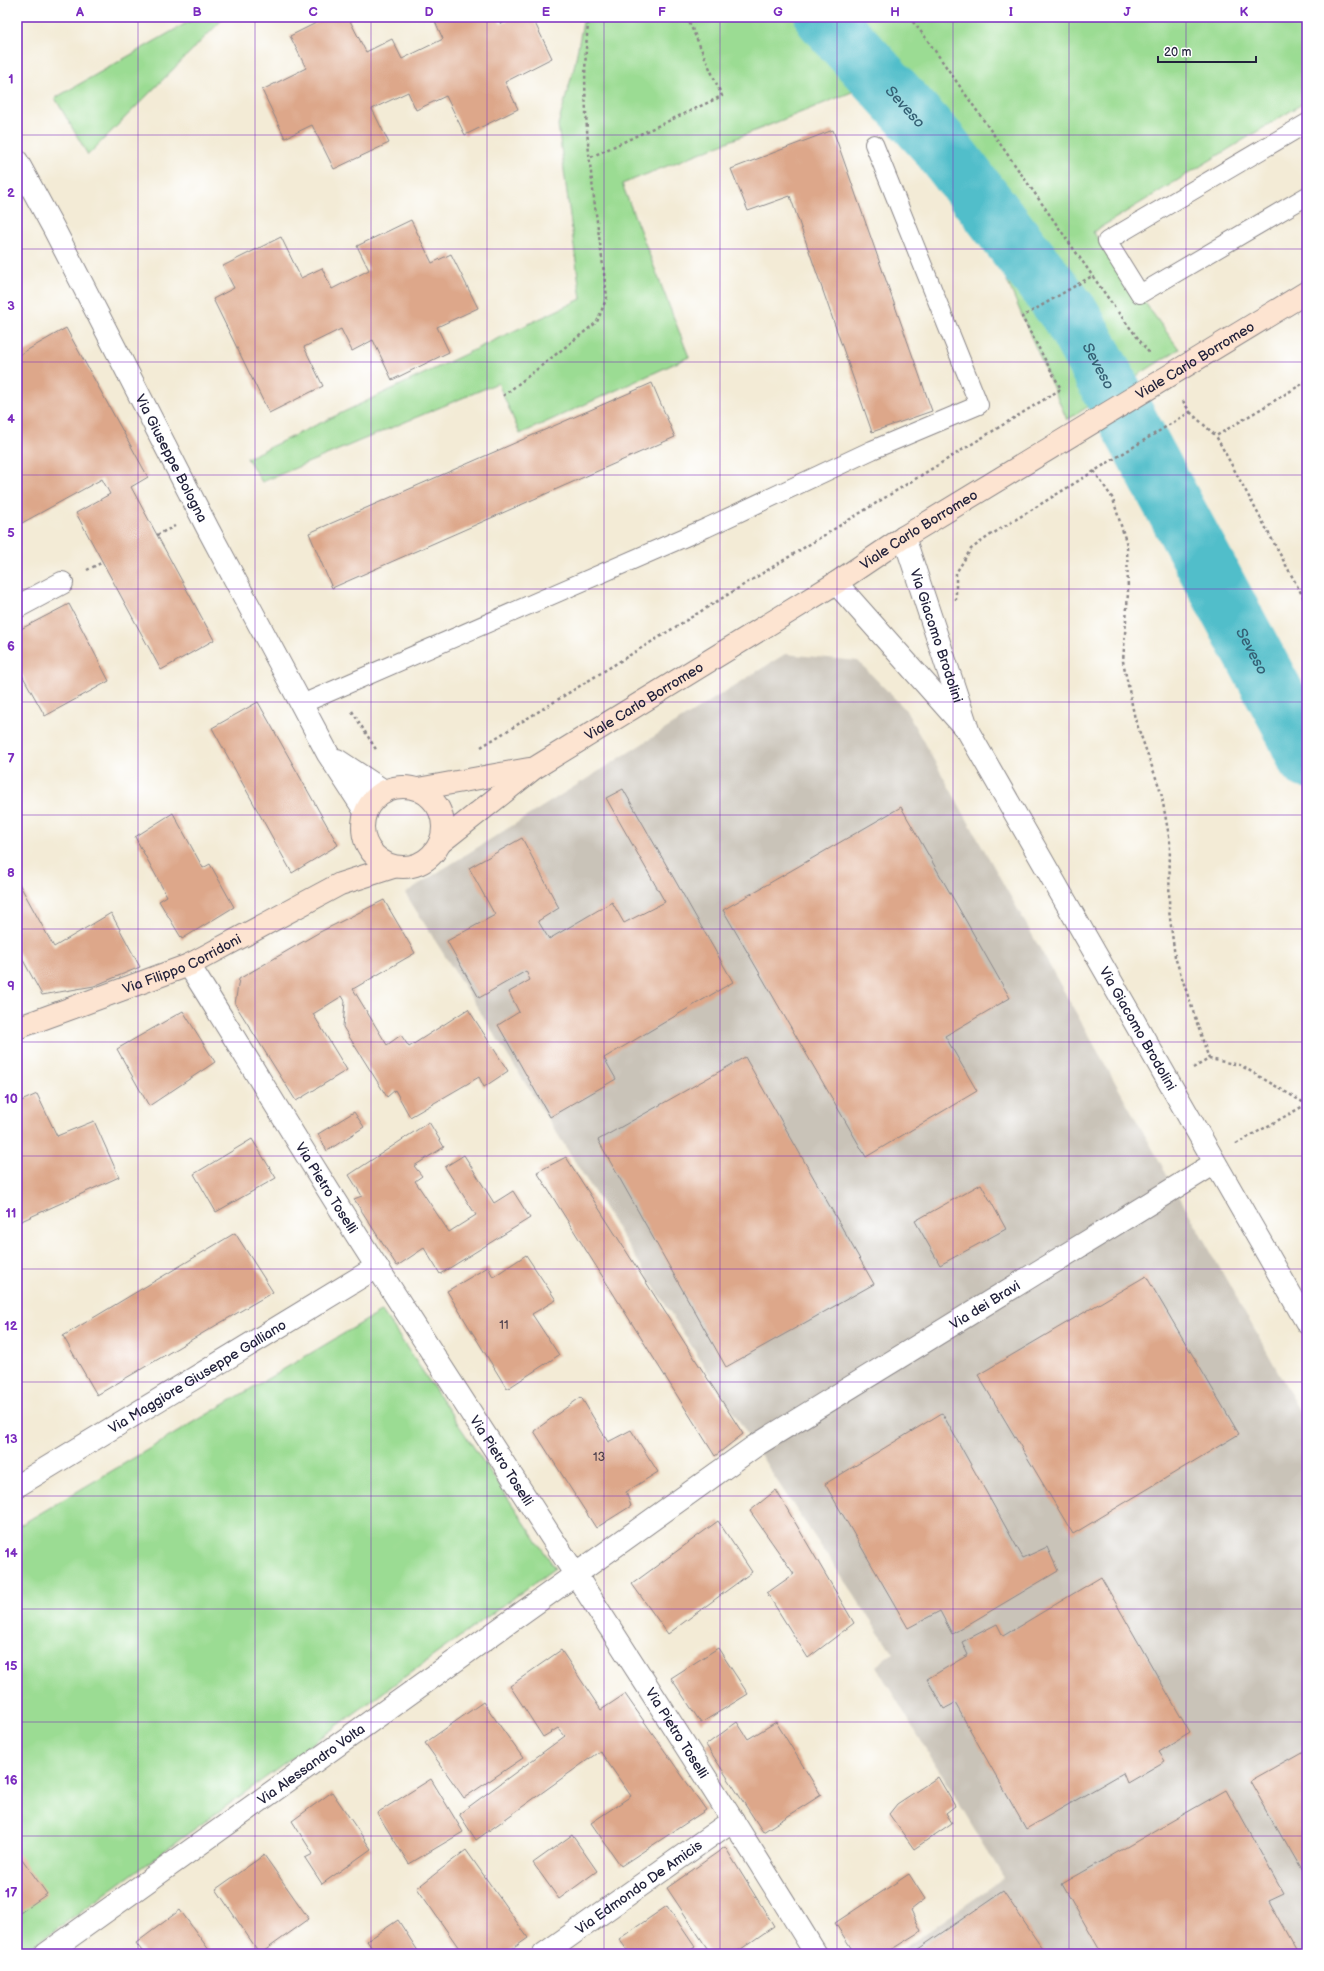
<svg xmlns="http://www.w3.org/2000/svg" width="1324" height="1971" font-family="'Balsamiq Sans',sans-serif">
<rect width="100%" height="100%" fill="#fff"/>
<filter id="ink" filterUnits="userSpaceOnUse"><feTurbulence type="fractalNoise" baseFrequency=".025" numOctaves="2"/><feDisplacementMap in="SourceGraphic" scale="8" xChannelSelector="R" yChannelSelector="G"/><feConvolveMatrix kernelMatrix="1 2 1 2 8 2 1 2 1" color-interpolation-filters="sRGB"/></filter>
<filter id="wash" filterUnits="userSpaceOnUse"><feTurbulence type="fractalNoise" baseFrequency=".012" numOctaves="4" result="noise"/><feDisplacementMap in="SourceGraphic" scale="16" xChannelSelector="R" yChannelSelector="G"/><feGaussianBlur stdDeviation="0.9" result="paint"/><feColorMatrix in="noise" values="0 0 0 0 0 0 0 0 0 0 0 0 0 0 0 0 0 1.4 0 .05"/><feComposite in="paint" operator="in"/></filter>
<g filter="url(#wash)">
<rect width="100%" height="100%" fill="#f3ebd6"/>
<!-- industrial -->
<path fill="#c9c3b8" d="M 785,654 L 858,661 L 905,709 L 1307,1423 L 1307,1954 L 896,1954 L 1004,1878 L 876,1666 L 893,1653 L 775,1478 L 405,893 Z"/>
<!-- green -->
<path fill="#9bdc93" stroke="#5e7f67" d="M 197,17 L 225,17 L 88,155 L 55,98 Z
M 584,17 L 1307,17 L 1307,101 L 1093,232 L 1179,349 L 1067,420 L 955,160 L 931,170 L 909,118 L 862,88 L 622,184 L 689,357 L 520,434 L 498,383 L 262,482 L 247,458 L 581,299 L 558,125 L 574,68 Z
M 382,1311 L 555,1568 L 22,1954 L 17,1954 L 17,1527 Z"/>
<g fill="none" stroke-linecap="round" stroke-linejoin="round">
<!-- river -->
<path stroke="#51beca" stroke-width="59" id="s1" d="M 824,17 L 938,143 L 1072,317 L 1289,720 L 1307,759"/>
</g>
<g id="blocks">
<!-- building -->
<path fill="#dda78a" d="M 328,17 L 348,17 L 366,52 L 392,39 L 402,59 L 443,39 L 433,17 L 497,17 L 501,24 L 514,17 L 532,17 L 552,58 L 505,82 L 518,109 L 465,135 L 446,96 L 416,110 L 408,92 L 372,109 L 389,143 L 334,169 L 312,125 L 285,138 L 262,90 L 306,68 L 290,36 Z
M 833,130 L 932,411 L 872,432 L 790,196 L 748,211 L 731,169 Z
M 411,220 L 432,263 L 451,254 L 478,308 L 437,327 L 449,352 L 392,380 L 373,340 L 352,351 L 341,329 L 304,347 L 323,386 L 269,413 L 213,299 L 234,288 L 223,266 L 281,237 L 301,278 L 322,268 L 332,289 L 369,270 L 357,246 Z
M 66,328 L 148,477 L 131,487 L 214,640 L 161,670 L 76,513 L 110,494 L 102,479 L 22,523 L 17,514 L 17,356 Z
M 652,383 L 675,437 L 332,588 L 309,533 Z
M 69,604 L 109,681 L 45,716 L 17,666 L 17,631 Z
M 258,702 L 338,845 L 292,873 L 212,728 Z
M 623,789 L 733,982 L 604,1058 L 616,1079 L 550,1117 L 498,1025 L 519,1012 L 509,992 L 530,980 L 526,971 L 479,998 L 447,941 L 495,915 L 469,868 L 522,838 L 559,908 L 538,921 L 549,939 L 612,902 L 624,923 L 665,902 L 606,798 Z
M 901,807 L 1010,998 L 945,1036 L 977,1091 L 866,1157 L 723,910 Z
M 173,813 L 203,868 L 210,864 L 234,907 L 182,939 L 159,901 L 167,896 L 135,837 Z
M 17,880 L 54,947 L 111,913 L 140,967 L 94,986 L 42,995 L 17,949 Z
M 384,900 L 415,953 L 353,989 L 387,1045 L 401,1035 L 409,1047 L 468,1009 L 508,1071 L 484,1087 L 479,1077 L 410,1117 L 395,1090 L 387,1097 L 343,1027 L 345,1001 L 342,996 L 313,1014 L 347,1070 L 296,1101 L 235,1004 L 239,979 L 318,933 Z
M 183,1011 L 215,1062 L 149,1106 L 117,1049 Z
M 745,1057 L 874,1284 L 726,1367 L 598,1140 Z
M 37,1094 L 57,1136 L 94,1121 L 119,1177 L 17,1223 L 17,1103 Z
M 354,1112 L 364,1127 L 327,1151 L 318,1134 Z
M 429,1122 L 444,1147 L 414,1166 L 422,1176 L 415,1181 L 449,1232 L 476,1215 L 445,1167 L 464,1155 L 494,1203 L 513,1191 L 530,1218 L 440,1274 L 424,1248 L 397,1266 L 354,1199 L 362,1196 L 349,1175 Z
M 252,1139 L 276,1178 L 216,1212 L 194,1174 Z
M 566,1157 L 743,1434 L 715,1456 L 537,1172 Z
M 981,1184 L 1006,1229 L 940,1265 L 915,1221 Z
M 235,1233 L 273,1292 L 97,1395 L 63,1336 Z
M 526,1255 L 556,1300 L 532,1314 L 559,1355 L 507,1389 L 447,1291 L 488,1267 L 493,1277 Z
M 1146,1276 L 1239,1434 L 1073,1534 L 978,1375 Z
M 581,1397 L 608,1442 L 631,1430 L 658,1472 L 626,1492 L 631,1506 L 596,1528 L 534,1431 Z
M 942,1413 L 1023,1558 L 1047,1547 L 1058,1571 L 952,1634 L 940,1611 L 908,1628 L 825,1484 Z
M 776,1490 L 854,1623 L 808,1658 L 767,1593 L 794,1574 L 750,1511 Z
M 718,1521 L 752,1572 L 668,1634 L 632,1584 Z
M 1101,1577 L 1190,1733 L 1159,1752 L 1165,1761 L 1127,1783 L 1123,1773 L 1026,1829 L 955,1703 L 944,1709 L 927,1679 L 968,1655 L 962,1642 L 997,1624 L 1003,1636 Z
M 718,1648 L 748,1694 L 701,1723 L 671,1678 Z
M 561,1650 L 601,1710 L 625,1694 L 706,1810 L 621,1866 L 591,1823 L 631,1796 L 600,1751 L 476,1840 L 459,1814 L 565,1736 L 558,1728 L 543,1737 L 510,1686 Z
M 483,1702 L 523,1758 L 464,1798 L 425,1743 Z
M 737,1722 L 748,1739 L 776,1722 L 821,1795 L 763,1832 L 706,1745 Z
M 1307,1749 L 1307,1881 L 1250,1781 Z
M 938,1777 L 955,1806 L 946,1813 L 952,1823 L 914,1849 L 889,1814 L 897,1804 Z
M 431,1779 L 463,1832 L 409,1864 L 377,1813 Z
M 1226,1790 L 1283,1893 L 1268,1900 L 1298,1954 L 1102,1954 L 1062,1884 Z
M 332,1792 L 371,1849 L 322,1884 L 305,1858 L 313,1854 L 292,1821 Z
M 572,1835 L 597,1871 L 559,1899 L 533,1863 Z
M 725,1847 L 774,1926 L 734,1954 L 711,1954 L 667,1888 Z
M 466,1850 L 528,1938 L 505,1954 L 463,1954 L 417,1888 Z
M 17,1852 L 47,1894 L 17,1915 Z
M 264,1855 L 309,1919 L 260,1954 L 216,1889 Z
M 909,1874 L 925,1899 L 911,1910 L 921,1931 L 884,1954 L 855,1954 L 835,1923 Z
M 1003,1891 L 1046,1954 L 911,1954 Z
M 667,1906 L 695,1947 L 686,1954 L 630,1954 L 619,1939 Z
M 180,1910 L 212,1954 L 144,1954 L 136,1943 Z
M 398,1920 L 420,1954 L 376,1954 L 367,1941 Z"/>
</g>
</g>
<g filter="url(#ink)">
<use href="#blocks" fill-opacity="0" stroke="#8a8688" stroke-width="1"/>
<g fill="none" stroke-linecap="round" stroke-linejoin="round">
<defs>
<path id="lane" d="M 1307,123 L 1107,241 L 1140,294 L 1307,196
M 302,704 L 706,528 L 872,450 L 979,405 L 874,144"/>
<g id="street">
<path id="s2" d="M 17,161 L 53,227 L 208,529 L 328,754 L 365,811"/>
<path id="s3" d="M 904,537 L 969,733 L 1307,1323"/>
<path d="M 836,583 L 964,727"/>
<path d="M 17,607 L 62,583"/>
<path d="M 337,760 L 384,791"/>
<path id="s4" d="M 189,965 C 253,1067 314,1170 379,1270 C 525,1498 674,1723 816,1954"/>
<path id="s5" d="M 17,1486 L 377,1267"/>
<path id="s6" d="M 46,1954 L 755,1446 L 1215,1163"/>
<path id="s7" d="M 544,1954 L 733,1820"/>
</g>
<g id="secondary">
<circle cx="403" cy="827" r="40"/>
<path d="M 418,789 L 529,769"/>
<path id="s8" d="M 440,843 L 533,769 L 836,583 L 904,537 L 1307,292"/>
<path id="s9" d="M 17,1028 L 189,965 L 340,884 L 393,867"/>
</g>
</defs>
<!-- lane casing -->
<use href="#lane" stroke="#8a8688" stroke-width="20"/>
<!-- street casing -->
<use href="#street" stroke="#8a8688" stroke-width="24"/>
<!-- secondary casing -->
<use href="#secondary" stroke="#8a8688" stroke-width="24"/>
<!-- path -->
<path stroke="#8a8688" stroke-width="2.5" stroke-dasharray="3 3" stroke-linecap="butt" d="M 909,17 L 926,38 L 1115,308
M 591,157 L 722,96 L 687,17
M 1118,312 L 1150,354
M 1307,381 L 1216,436 L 1307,604
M 503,396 L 597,322 L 607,297 C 596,206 577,108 589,17
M 1190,412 L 1216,436
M 1094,471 L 1113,499 L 1127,545 L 1128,593 L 1123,661 L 1135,719 L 1161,792 L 1170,842 L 1169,910 L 1175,957 L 1209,1059
M 157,535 L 175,526
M 87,570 L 103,562
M 956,600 L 956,573 L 971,549 L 989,536 L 1190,412 L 1183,401
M 352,711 L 377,751
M 481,747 L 1061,389 L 1022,317 L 1092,276
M 1193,1068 L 1209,1059 L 1240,1065 L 1306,1104
M 1236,1144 L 1307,1104"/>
<!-- lane -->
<use href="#lane" stroke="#fff" stroke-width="18"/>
<!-- street -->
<use href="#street" stroke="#fff" stroke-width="22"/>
<!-- secondary -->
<use href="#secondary" stroke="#fde4d1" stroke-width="22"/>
</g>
</g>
<!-- grid -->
<path fill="none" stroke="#7b2cbf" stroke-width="1" stroke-opacity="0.55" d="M 138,17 L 138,1954M 255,17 L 255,1954M 371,17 L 371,1954M 487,17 L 487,1954M 604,17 L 604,1954M 720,17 L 720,1954M 837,17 L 837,1954M 953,17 L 953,1954M 1069,17 L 1069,1954M 1186,17 L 1186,1954M 17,135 L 1307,135M 17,249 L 1307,249M 17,362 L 1307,362M 17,475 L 1307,475M 17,589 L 1307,589M 17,702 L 1307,702M 17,815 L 1307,815M 17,929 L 1307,929M 17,1042 L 1307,1042M 17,1156 L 1307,1156M 17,1269 L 1307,1269M 17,1382 L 1307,1382M 17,1496 L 1307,1496M 17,1609 L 1307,1609M 17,1722 L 1307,1722M 17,1836 L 1307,1836"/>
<g text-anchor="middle" stroke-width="4" stroke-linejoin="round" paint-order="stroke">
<!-- number labels -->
<g font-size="12" fill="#51434f">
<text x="504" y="1329">11</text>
<text x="599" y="1461">13</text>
</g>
<!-- street labels -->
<g font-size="14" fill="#22223b" stroke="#fff">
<text dy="5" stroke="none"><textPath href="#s8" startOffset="897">Viale Carlo Borromeo</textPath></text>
<text dy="5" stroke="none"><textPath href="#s2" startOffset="335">Via Giuseppe Bologna</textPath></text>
<text dy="5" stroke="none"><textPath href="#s8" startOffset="573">Viale Carlo Borromeo</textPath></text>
<text dy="5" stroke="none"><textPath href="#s3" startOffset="104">Via Giacomo Brodolini</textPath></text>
<text dy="5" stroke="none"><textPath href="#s8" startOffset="249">Viale Carlo Borromeo</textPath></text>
<text dy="5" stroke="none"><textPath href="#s9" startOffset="177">Via Filippo Corridoni</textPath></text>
<text dy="5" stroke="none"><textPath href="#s3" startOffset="547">Via Giacomo Brodolini</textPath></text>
<text dy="5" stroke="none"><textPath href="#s4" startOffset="262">Via Pietro Toselli</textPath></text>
<text dy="5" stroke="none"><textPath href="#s6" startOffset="1142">Via dei Bravi</textPath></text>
<text dy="5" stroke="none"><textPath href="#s5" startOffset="211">Via Maggiore Giuseppe Galliano</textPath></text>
<text dy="5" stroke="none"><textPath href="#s4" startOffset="586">Via Pietro Toselli</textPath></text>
<text dy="5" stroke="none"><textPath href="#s4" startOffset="910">Via Pietro Toselli</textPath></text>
<text dy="5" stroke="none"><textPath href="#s6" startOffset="326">Via Alessandro Volta</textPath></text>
<text dy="5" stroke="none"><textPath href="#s7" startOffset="116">Via Edmondo De Amicis</textPath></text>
</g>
<!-- water labels -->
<g font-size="15" font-style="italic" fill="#356074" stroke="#fff">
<text dy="5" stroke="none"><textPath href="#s1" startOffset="121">Seveso</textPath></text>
<text dy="5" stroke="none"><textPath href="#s1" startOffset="445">Seveso</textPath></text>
<text dy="5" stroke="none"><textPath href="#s1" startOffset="769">Seveso</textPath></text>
</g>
</g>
<!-- margin -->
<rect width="1324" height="1971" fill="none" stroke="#fff" stroke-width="44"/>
<!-- scale -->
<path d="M1158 56v6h98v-6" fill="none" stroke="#22223b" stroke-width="2"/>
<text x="1164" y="56" font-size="12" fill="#22223b" stroke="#ffffff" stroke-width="3" paint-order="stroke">20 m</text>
<rect x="22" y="22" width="1280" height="1927" fill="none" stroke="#7b2cbf" stroke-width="1.5"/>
<g font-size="13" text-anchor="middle" font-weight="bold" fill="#7b2cbf">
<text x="80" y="16">A</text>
<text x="197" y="16">B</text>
<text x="313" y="16">C</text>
<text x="429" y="16">D</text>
<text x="546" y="16">E</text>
<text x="662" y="16">F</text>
<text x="778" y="16">G</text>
<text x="895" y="16">H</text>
<text x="1011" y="16">I</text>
<text x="1127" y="16">J</text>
<text x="1244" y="16">K</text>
<text x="11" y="83">1</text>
<text x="11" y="197">2</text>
<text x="11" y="310">3</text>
<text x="11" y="423">4</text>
<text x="11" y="537">5</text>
<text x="11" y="650">6</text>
<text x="11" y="763">7</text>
<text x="11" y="877">8</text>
<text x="11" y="990">9</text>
<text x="11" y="1103">10</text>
<text x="11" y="1217">11</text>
<text x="11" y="1330">12</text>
<text x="11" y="1443">13</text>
<text x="11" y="1557">14</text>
<text x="11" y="1670">15</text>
<text x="11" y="1784">16</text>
<text x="11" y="1897">17</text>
</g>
</svg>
